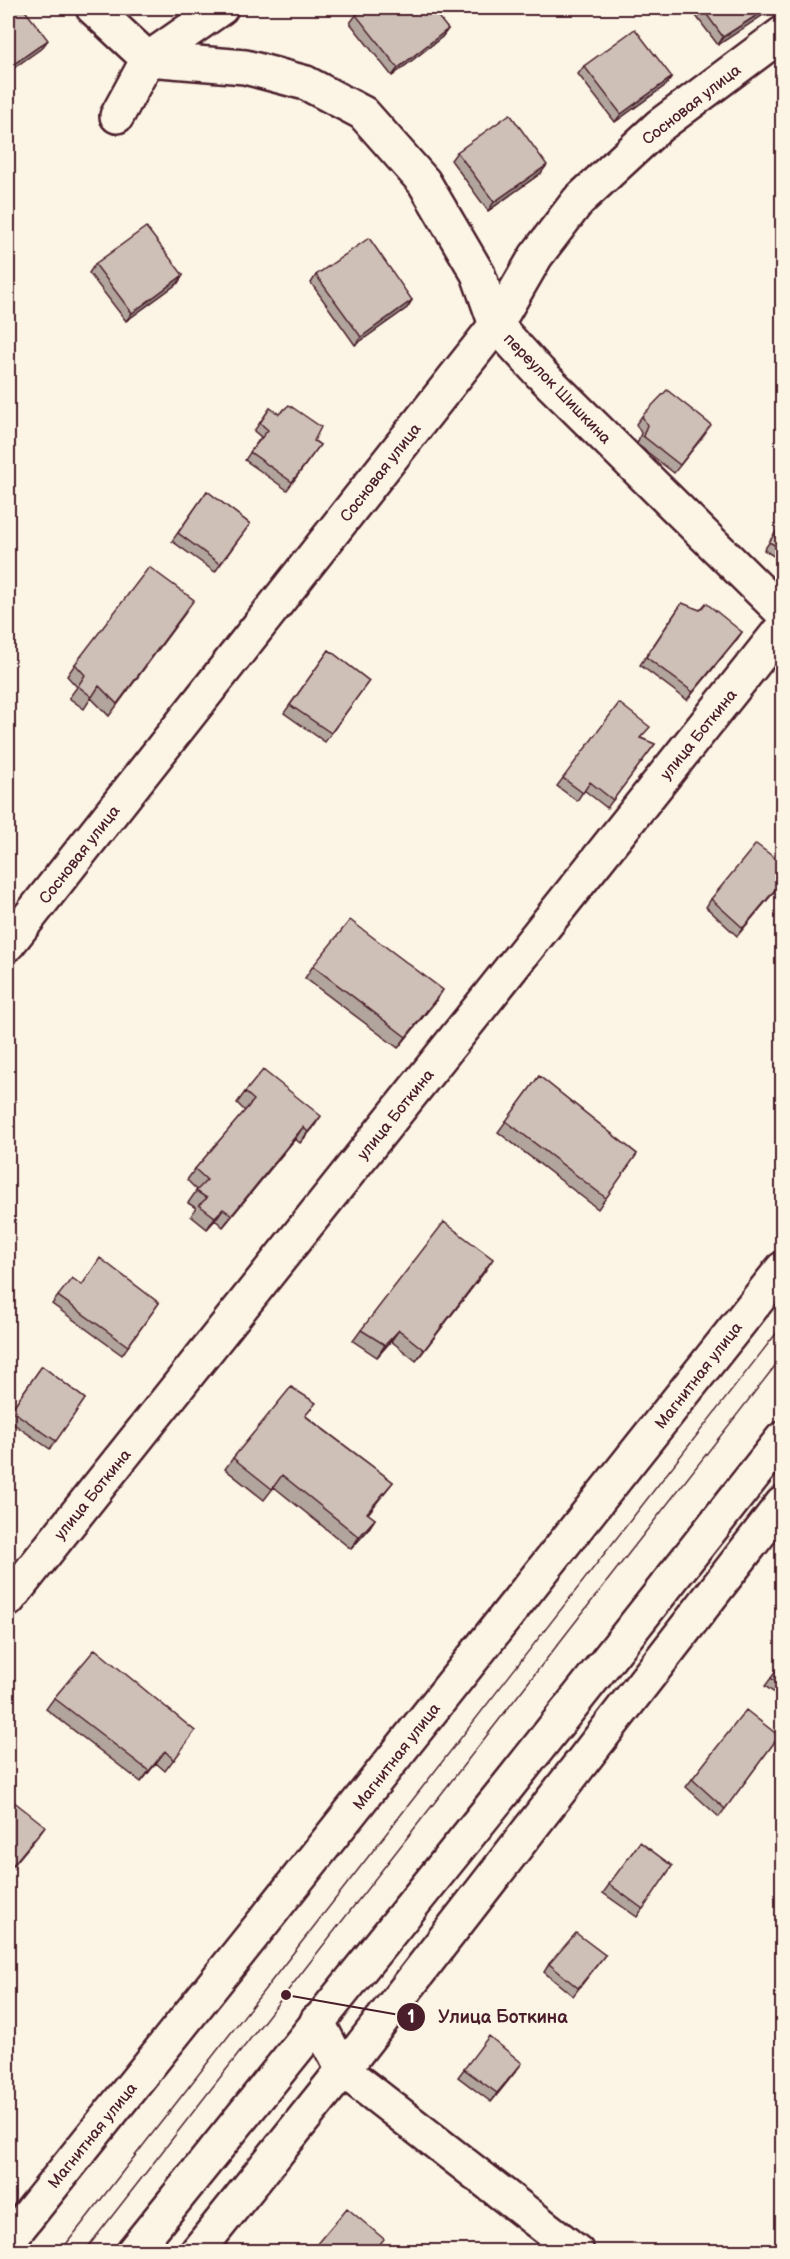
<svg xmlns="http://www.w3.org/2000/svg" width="790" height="2259" font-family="'Balsamiq Sans',sans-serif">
<rect width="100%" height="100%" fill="#fcf5e5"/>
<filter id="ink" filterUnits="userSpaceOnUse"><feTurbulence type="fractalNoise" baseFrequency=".0167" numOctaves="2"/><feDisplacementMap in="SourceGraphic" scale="12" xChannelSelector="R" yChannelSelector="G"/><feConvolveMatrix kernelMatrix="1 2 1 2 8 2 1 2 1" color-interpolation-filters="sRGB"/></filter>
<g filter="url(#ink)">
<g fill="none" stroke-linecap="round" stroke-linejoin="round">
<defs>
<path id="street" d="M 93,8 L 148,59 L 245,67 L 306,83 L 363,113 L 424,182 L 478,274 L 496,325 L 540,373 L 782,612
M 117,116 L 148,59 L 221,8
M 8,944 L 496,325 L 536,256 L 578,201 L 659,126 L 782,34
M 8,1600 L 782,628
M 197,2252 L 343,2070 L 317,2021
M 577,2252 L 343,2070 L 782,1504"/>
<path id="primary" d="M 8,2241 L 261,1925 L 782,1269
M 133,2252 L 508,1786 L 782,1439"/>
</defs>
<!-- street casing -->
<use href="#street" stroke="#4a1f2b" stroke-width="38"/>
<!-- primary casing -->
<use href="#primary" stroke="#4a1f2b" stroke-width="38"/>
<!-- street -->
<use href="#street" stroke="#fcf5e5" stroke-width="33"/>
<!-- primary -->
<use href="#primary" stroke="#fcf5e5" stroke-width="33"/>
<!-- tram -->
<path stroke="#4a1f2b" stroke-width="1.5" d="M 60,2252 L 782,1326
M 84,2252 L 782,1357"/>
</g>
<!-- wall -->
<path fill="#b2a59d" stroke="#4a1f2b" stroke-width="1.5" d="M 690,8 L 770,8 L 766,13 L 718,45 Z
M 356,15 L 448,29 L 442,37 L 392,76 L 350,23 Z
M 584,66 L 672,77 L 666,85 L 615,122 L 578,74 Z
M 457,152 L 541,173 L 488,211 L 451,160 Z
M 95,264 L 183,275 L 178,283 L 126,321 L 89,273 Z
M 316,275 L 412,300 L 407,308 L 355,345 L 311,283 Z
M 270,408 L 320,445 L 287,490 L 245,460 L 261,437 L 254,431 Z
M 642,416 L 706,433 L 674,473 L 637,444 L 641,433 L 636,424 Z
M 207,491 L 250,524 L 215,572 L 172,541 Z
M 783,522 L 783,562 L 764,550 Z
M 682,603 L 742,632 L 687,700 L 640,665 Z
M 186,612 L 109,716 L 91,698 L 84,709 L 69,698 L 77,687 L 67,676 L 75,664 Z
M 329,650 L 369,681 L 325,742 L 284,713 Z
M 641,738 L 655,744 L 607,808 L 584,790 L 577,801 L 557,786 L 563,778 Z
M 783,864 L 783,881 L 737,936 L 706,907 L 711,899 Z
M 313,966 L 435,1002 L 398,1048 L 305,978 Z
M 539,1076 L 637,1154 L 598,1209 L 498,1132 Z
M 245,1092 L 313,1128 L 300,1143 L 295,1139 L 223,1227 L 215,1220 L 207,1229 L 191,1216 L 196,1208 L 188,1203 L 197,1190 L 187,1180 L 195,1169 L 245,1111 L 237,1103 Z
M 485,1271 L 416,1361 L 391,1341 L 377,1357 L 353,1341 L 361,1330 Z
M 82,1285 L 159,1303 L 122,1355 L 52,1304 L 58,1296 Z
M 42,1366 L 85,1399 L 50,1449 L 8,1420 L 8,1414 Z
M 306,1416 L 393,1482 L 368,1514 L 375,1519 L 367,1531 L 351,1549 L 274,1487 L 264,1500 L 225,1469 L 233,1458 Z
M 783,1662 L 783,1699 L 765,1686 Z
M 54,1698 L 195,1731 L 165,1771 L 156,1763 L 141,1782 L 46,1709 Z
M 779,1736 L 719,1817 L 686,1787 L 692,1779 Z
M 640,1842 L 672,1866 L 637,1917 L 603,1893 Z
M 605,1955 L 573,1996 L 544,1972 L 549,1964 Z
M 464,2069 L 516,2071 L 491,2102 L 458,2077 Z
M 316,2245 L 378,2247 L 374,2252 L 312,2252 Z"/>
<!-- shaded-wall -->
<path fill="#918680" stroke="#4a1f2b" stroke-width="1.5" d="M 768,8 L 770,8 L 766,13 L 718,45 L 723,37 Z
M 448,29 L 442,37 L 392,76 L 398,68 Z
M 48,40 L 42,48 L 8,72 L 8,68 Z
M 672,77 L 666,85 L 615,122 L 621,114 Z
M 547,165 L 541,173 L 488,211 L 494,202 Z
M 183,275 L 178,283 L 126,321 L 132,313 Z
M 412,300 L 407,308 L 355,345 L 361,337 Z
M 742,632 L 736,641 L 687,700 L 693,692 Z
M 783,880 L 783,881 L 737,936 L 743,928 Z
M 443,990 L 435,1002 L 398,1048 L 406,1037 Z
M 321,1116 L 313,1128 L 300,1143 L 308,1132 Z
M 303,1127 L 295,1139 L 223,1227 L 232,1215 Z
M 223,1209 L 215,1220 L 207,1229 L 215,1217 Z
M 493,1259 L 485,1271 L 416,1361 L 424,1350 Z
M 399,1330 L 391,1341 L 377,1357 L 385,1345 Z
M 375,1519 L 367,1531 L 351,1549 L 359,1537 Z
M 165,1751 L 156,1763 L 141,1782 L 149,1771 Z
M 45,1826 L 37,1837 L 8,1872 L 8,1871 Z
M 522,2063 L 516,2071 L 491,2102 L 497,2093 Z"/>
<!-- building -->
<path fill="#cfc0b7" stroke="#4a1f2b" stroke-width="1.5" d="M 8,8 L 23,8 L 48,40 L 8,68 Z
M 365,8 L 431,8 L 448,29 L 398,68 L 356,15 Z
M 702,8 L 768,8 L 723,37 Z
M 635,29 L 672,77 L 621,114 L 584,66 Z
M 510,114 L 547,165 L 494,202 L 457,152 Z
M 146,227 L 183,275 L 132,313 L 95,264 Z
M 369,238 L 412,300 L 361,337 L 316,275 Z
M 667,390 L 711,425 L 680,465 L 643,436 L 647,425 L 642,416 Z
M 289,405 L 321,427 L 314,441 L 320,445 L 292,482 L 250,452 L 268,430 L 260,423 L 270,408 L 279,414 Z
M 207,491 L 250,524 L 220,564 L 178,533 Z
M 783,522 L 783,550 L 769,542 Z
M 149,567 L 194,600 L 117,704 L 99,686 L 92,697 L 78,686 L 85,675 L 75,664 Z
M 682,603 L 700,610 L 706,603 L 742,632 L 693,692 L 646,657 Z
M 329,650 L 369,681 L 331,733 L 290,705 Z
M 619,703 L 650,727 L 640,738 L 655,744 L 613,800 L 590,782 L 583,793 L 563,778 Z
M 756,844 L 783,864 L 783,880 L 743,928 L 711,899 Z
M 350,920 L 443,990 L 406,1037 L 313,966 Z
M 263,1070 L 321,1116 L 308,1132 L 303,1127 L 232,1215 L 223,1209 L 215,1217 L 199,1205 L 207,1198 L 196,1191 L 207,1180 L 195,1169 L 254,1100 L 245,1092 Z
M 539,1076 L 637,1154 L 606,1198 L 506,1121 Z
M 444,1222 L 493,1259 L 424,1350 L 399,1330 L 385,1345 L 361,1330 Z
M 100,1258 L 159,1303 L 128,1346 L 58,1296 L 72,1278 L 82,1285 Z
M 42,1366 L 85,1399 L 56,1441 L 11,1410 Z
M 291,1387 L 316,1403 L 305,1416 L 393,1482 L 367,1513 L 375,1519 L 359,1537 L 282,1475 L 272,1489 L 233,1458 Z
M 95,1649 L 195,1731 L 174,1760 L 165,1751 L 149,1771 L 54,1698 Z
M 783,1662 L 783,1686 L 771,1678 Z
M 746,1710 L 779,1736 L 725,1809 L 692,1779 Z
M 8,1797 L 45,1826 L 8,1871 Z
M 640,1842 L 672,1866 L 643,1909 L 609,1884 Z
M 576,1933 L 605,1955 L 578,1988 L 549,1964 Z
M 489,2036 L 522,2063 L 497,2093 L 464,2069 Z
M 347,2208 L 384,2239 L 373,2252 L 323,2252 L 316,2245 Z"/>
</g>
<g text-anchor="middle" stroke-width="4.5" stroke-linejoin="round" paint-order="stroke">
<!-- street labels -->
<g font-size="16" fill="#4a1f2b" stroke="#fcf5e5">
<text transform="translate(691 104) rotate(-38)" y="6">Сосновая улица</text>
<text transform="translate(558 388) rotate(46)" y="6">переулок Шишкина</text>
<text transform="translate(380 472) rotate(-52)" y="6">Сосновая улица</text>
<text transform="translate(698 734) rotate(-51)" y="6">улица Боткина</text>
<text transform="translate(79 854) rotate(-52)" y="6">Сосновая улица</text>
<text transform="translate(395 1114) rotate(-51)" y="6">улица Боткина</text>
<text transform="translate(698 1375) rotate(-52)" y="6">Магнитная улица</text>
<text transform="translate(92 1494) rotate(-51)" y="6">улица Боткина</text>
<text transform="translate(396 1756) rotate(-52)" y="6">Магнитная улица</text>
<text transform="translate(92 2135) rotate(-51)" y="6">Магнитная улица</text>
</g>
</g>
<!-- callouts -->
<path fill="none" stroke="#4a1f2b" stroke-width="2" d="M286 1995L411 2017"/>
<g fill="#4a1f2b" stroke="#fcf5e5" stroke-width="2">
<circle cx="286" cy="1995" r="6"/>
<circle cx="411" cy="2017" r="15"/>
</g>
<g font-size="18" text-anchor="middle" font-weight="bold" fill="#fff">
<text x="411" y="2023">1</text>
</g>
<g font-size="18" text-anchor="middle" font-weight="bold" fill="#4a1f2b" stroke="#fcf5e5" stroke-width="4.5" stroke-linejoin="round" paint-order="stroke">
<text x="503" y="2023">Улица Боткина</text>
</g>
<!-- margin -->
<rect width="790" height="2259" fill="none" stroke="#fcf5e5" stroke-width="30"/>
<rect x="15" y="15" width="760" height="2229" fill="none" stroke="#4a1f2b" stroke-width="2" filter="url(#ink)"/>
</svg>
